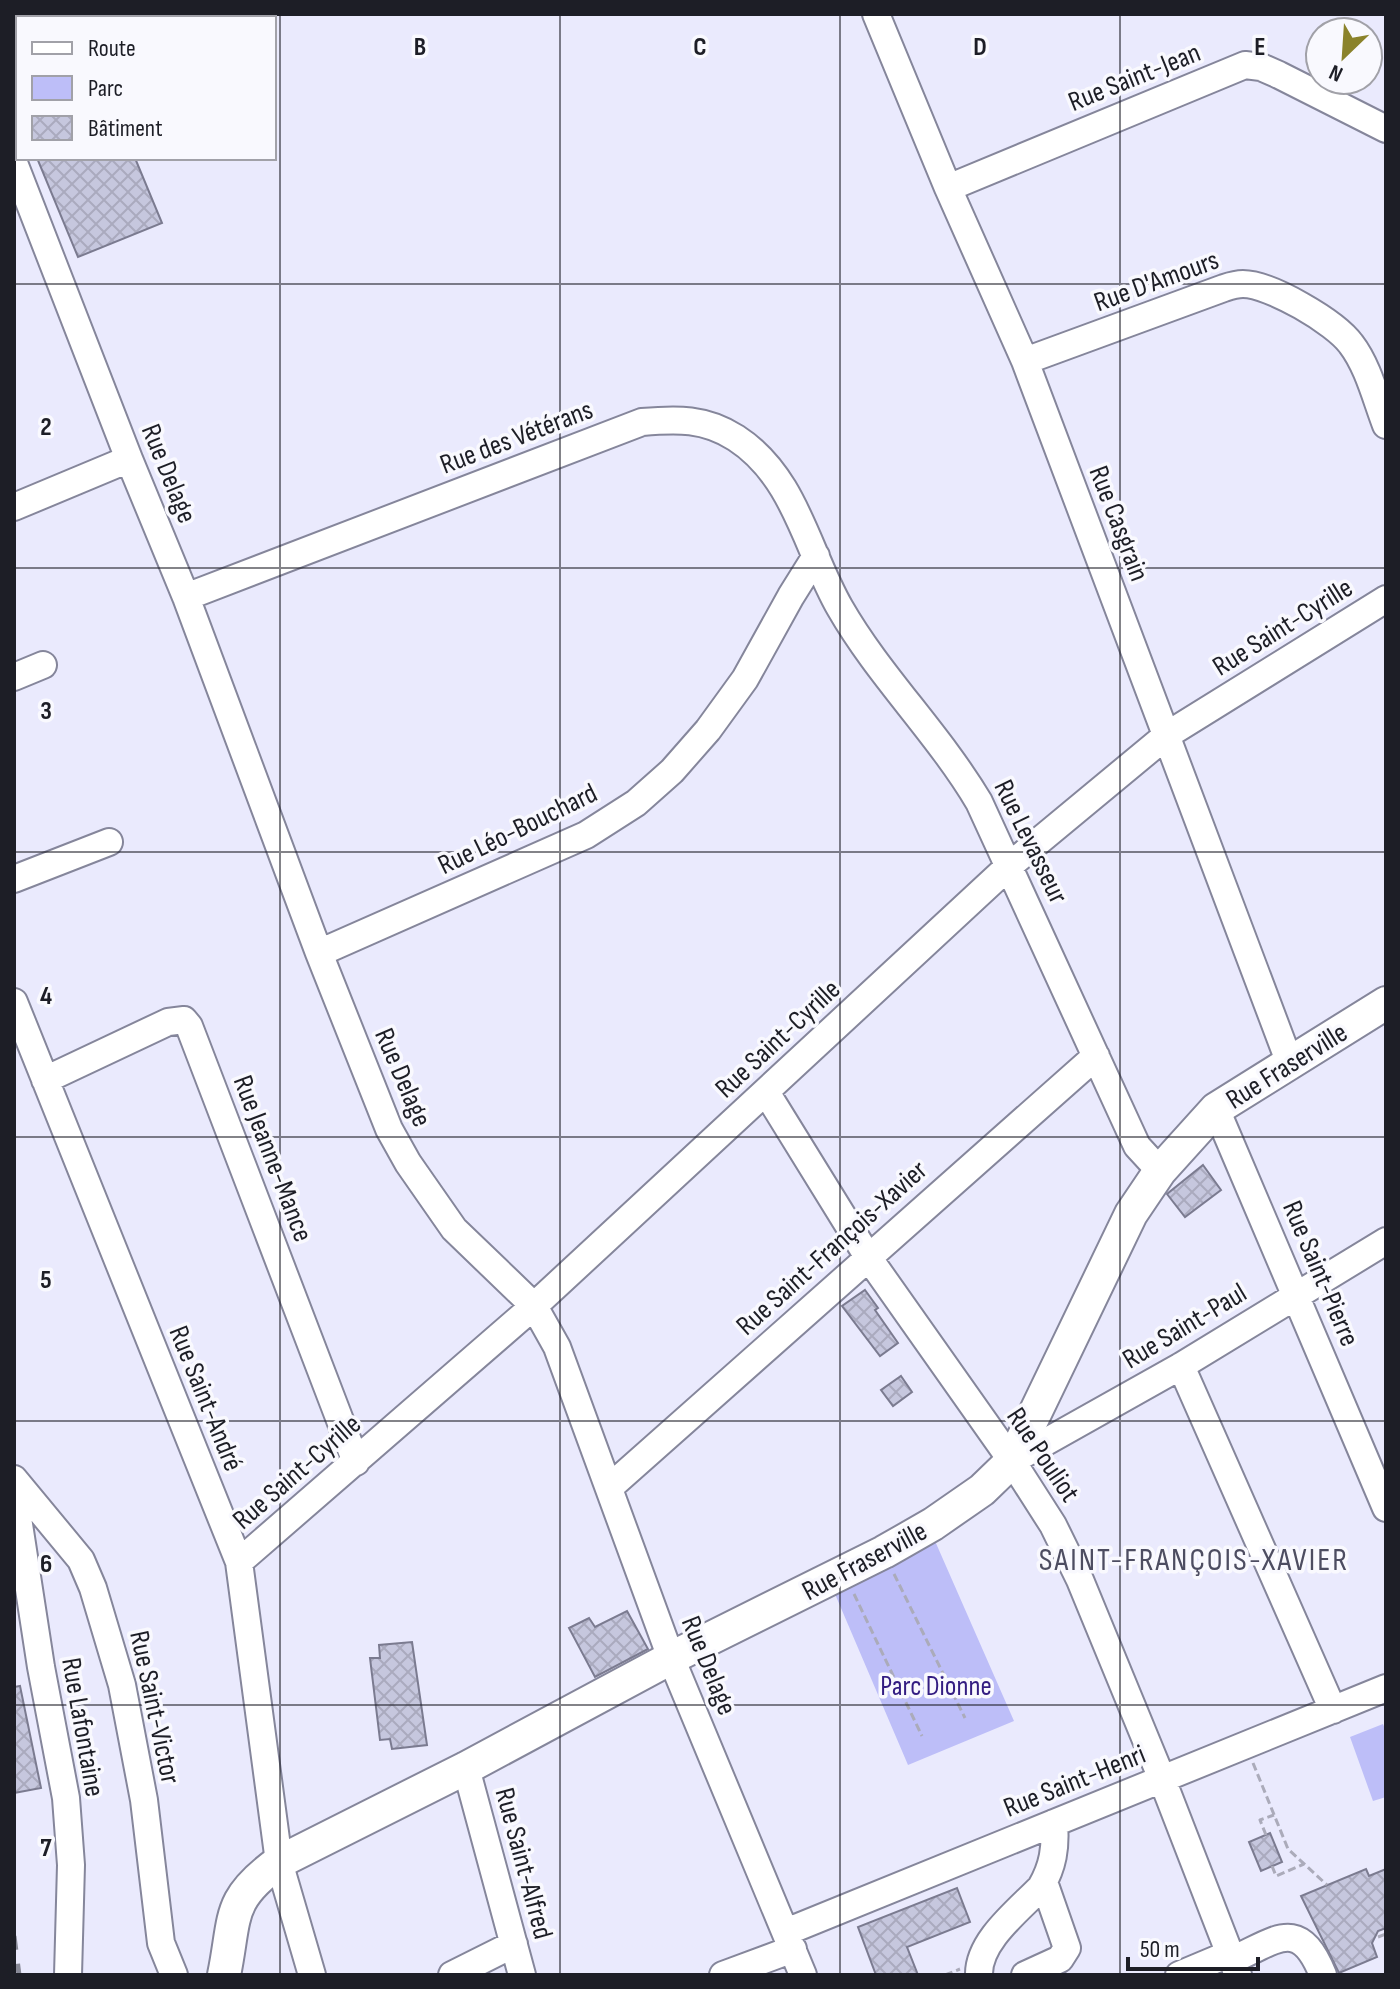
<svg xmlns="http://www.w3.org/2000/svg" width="1400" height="1989" font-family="'Sofia Sans Condensed',sans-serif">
<defs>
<pattern id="building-cross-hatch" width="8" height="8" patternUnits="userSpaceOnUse" patternTransform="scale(2)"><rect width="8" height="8" fill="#c6c7de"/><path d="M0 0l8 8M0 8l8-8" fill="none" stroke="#aaaabe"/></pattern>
</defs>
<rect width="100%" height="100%" fill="#eaeafd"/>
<!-- park -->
<path fill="#bdbef8" d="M 935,1541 L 1014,1721 L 908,1765 L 835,1594 Z
M 1383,1724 L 1386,1731 L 1386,1797 L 1373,1801 L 1350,1737 Z"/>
<!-- building -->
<path fill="url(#building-cross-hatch)" stroke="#7b7b90" stroke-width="2" d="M 37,158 L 135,158 L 162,223 L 78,257 Z
M 1203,1165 L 1221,1190 L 1185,1217 L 1167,1194 Z
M 865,1290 L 878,1308 L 875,1310 L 898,1343 L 880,1356 L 842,1306 Z
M 901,1376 L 912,1392 L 893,1406 L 881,1390 Z
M 627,1611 L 648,1649 L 595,1677 L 569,1628 L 589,1618 L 595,1627 Z
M 412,1642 L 427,1745 L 392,1749 L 390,1739 L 380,1740 L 370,1658 L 380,1658 L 379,1645 Z
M 20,1686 L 41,1788 L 14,1793 L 14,1687 Z
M 1270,1833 L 1282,1862 L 1261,1871 L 1249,1842 Z
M 1366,1869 L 1369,1876 L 1386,1869 L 1386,1928 L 1378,1931 L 1372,1943 L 1377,1957 L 1339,1973 L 1301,1896 Z
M 957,1888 L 970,1922 L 907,1947 L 918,1975 L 876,1975 L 858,1927 Z"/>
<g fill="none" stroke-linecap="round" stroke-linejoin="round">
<defs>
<path id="minor" d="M 876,14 L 948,188 L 1025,361 L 1289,1061
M 14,163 L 129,459 L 186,597 L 319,953 L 389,1129 L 408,1163 L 454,1229 L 534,1306 L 557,1347 L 671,1658 L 803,1975
M 948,188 L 1245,65 L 1261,67 L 1279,75 L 1386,129
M 1025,361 L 1224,288 C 1230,286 1237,284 1243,284 C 1270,284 1335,322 1351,344 C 1368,366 1376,399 1386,425
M 14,507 L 129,459
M 186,597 L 642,422 C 677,419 705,418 736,438 C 796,477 807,551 840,608 C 879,676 938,733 979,802 L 1137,1146 L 1160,1171
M 14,677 L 43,665
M 14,879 L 109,842
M 319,953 L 586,835 L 636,803 L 672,771 L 708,730 L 745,679 L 791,596 L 816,556
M 14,1002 L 239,1562 L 279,1862 L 312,1975
M 45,1080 L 168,1022 L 184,1020 L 189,1026 L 356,1462
M 766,1092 L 868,1257 L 1012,1461 L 1053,1525 L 1080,1580 L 1162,1779 L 1238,1975
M 1216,1109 L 1386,1508
M 1181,1366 L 1333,1710
M 1012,1461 L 1181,1366 L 1386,1241
M 14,1479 L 81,1560 L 93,1588 L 122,1685 L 144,1800 L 161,1943 L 174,1975
M 610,1487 L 1096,1056
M 14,1492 L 41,1667 L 66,1798 L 71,1865 L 68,1975
M 239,1562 L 534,1306 L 1009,866 L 1167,735 L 1386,599
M 466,1768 L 522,1975
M 786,1932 L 1386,1688
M 1232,1960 C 1277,1940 1299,1916 1323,1975
M 452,1975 L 514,1944
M 723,1975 L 793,1949
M 979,1975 C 978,1941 1019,1910 1041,1887 C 1053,1866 1056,1848 1054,1823
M 1025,1975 L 1060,1959 L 1067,1948 L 1044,1882
M 1179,1975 L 1229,1954"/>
<path id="major" d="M 224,1975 C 236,1917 226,1900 279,1862 L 466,1768 L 671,1658 L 884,1552 L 933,1524 L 982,1490 L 1012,1461 L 1131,1214 L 1160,1171 L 1216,1109 L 1386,1003"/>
</defs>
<!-- minor casing -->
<use href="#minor" stroke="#85869b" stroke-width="30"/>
<!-- major casing -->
<use href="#major" stroke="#85869b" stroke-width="36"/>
<!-- path -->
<path stroke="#ababba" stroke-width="3" stroke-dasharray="8 4" stroke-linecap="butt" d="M 894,1574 L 965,1718
M 854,1594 L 922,1736
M 1253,1763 L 1288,1849 L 1327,1885
M 1266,1835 L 1260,1820 L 1274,1815
M 1272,1866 L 1276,1876 L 1304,1864
M 1378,1937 L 1386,1934
M 945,1975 L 960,1969"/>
<!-- minor -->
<use href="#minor" stroke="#fff" stroke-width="26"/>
<!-- major -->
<use href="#major" stroke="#fff" stroke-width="32"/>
<!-- rail -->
<path stroke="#888997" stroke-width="5" stroke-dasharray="14 14" stroke-linecap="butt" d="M 14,1936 L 19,1975"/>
</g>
<!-- grid -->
<path fill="none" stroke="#1d1e26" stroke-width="2" stroke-opacity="0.55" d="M 280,14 L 280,1975M 560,14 L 560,1975M 840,14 L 840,1975M 1120,14 L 1120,1975M 14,284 L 1386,284M 14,568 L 1386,568M 14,852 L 1386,852M 14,1137 L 1386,1137M 14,1421 L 1386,1421M 14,1705 L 1386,1705"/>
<g text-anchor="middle" stroke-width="7" stroke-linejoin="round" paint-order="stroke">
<!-- street labels -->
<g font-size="28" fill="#1d1e26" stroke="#f9f9fe">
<text transform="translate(1134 76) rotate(-22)" y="10">Rue Saint-Jean</text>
<text transform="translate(1156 280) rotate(-20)" y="10">Rue D'Amours</text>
<text transform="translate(516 436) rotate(-21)" y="10">Rue des Vétérans</text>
<text transform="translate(170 473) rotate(68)" y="10">Rue Delage</text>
<text transform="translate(1120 523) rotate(69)" y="10">Rue Casgrain</text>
<text transform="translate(1282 626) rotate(-32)" y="10">Rue Saint-Cyrille</text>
<text transform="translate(517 828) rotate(-26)" y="10">Rue Léo-Bouchard</text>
<text transform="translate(1032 841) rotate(64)" y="10">Rue Levasseur</text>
<text transform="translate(777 1038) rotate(-43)" y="10">Rue Saint-Cyrille</text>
<text transform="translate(1286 1065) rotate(-32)" y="10">Rue Fraserville</text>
<text transform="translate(404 1077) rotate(67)" y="10">Rue Delage</text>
<text transform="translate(274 1158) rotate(69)" y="10">Rue Jeanne-Mance</text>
<text transform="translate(831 1247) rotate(-42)" y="10">Rue Saint-François-Xavier</text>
<text transform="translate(1322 1273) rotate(67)" y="10">Rue Saint-Pierre</text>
<text transform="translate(1184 1325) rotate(-31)" y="10">Rue Saint-Paul</text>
<text transform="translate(207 1398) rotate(68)" y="10">Rue Saint-André</text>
<text transform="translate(1044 1454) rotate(56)" y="10">Rue Pouliot</text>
<text transform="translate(296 1471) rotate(-41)" y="10">Rue Saint-Cyrille</text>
<text transform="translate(864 1560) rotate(-28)" y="10">Rue Fraserville</text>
<text transform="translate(710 1665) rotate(68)" y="10">Rue Delage</text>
<text transform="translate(156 1707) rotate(78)" y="10">Rue Saint-Victor</text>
<text transform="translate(84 1727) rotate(80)" y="10">Rue Lafontaine</text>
<text transform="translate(1074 1780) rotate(-22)" y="10">Rue Saint-Henri</text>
<text transform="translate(525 1863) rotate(75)" y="10">Rue Saint-Alfred</text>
</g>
<!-- park labels -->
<g font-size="28" fill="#331d82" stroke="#f9f9fe">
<text x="936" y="1695">Parc Dionne</text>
</g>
<!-- quarter labels -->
<g font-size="32" letter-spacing="2" fill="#4d4d61" stroke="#f9f9fe">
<text x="1194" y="1570">SAINT-FRANÇOIS-XAVIER</text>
</g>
</g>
<g font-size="26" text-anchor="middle" font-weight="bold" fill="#1d1e26" stroke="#f9f9fe" stroke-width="7" stroke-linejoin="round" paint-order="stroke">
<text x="420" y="55">B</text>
<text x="700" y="55">C</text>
<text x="980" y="55">D</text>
<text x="1260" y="55">E</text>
<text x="46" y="435">2</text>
<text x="46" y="719">3</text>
<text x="46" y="1004">4</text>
<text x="46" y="1288">5</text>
<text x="46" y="1572">6</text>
<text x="46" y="1856">7</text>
</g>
<!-- border -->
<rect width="1400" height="1989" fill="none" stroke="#1d1e26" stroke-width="32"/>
<!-- legend -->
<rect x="16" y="16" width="260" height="144" fill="#f9f9fe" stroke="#a1a1a8" stroke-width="2"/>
<rect x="32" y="42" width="40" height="12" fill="#ffffff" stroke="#a1a1a8" stroke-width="2"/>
<text x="88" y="56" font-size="24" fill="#1d1e26">Route</text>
<rect x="32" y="76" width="40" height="24" fill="#bdbef8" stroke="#a1a1a8" stroke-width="2"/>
<text x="88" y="96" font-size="24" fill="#1d1e26">Parc</text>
<rect x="32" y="116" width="40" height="24" fill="url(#building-cross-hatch)" stroke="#a1a1a8" stroke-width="2"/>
<text x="88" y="136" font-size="24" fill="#1d1e26">Bâtiment</text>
<!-- north arrow -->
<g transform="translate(1344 56) rotate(205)"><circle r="38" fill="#f9f9fe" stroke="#a1a1a8" stroke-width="2"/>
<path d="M0-6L14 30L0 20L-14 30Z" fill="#8b832b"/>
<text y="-12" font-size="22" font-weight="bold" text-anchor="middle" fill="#1d1e26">N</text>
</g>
<!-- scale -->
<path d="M1128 1957v12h130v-12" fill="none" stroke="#1d1e26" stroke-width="4"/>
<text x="1140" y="1957" font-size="24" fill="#1d1e26" stroke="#f9f9fe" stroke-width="6" paint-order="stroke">50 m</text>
</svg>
